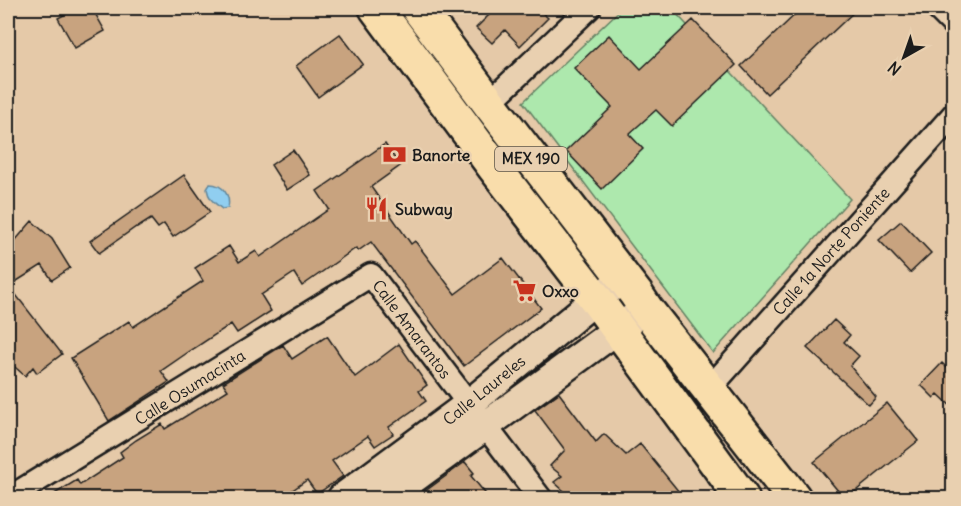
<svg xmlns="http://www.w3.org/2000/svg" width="961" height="506" font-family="Delius,sans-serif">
<rect width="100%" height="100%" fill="#e5c9a8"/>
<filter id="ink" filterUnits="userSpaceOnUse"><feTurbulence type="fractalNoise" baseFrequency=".0167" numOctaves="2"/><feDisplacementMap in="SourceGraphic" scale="12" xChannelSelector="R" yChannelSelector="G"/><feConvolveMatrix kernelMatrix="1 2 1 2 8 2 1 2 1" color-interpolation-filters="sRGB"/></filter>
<g filter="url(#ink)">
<!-- green -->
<path fill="#ade8ad" stroke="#648264" stroke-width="1.5" d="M 622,8 L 671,8 L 850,199 L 713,353 L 523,102 Z"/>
<!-- water -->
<path fill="#90cef0" stroke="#62879b" stroke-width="1.5" d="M 210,184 C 223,184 231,196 228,208 L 222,209 C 214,202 209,200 207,189 Z"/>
<!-- building -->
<path fill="#c8a37f" stroke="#1c1c1c" stroke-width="1.5" d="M 77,8 L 92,8 L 105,31 L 75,48 L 58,18 Z
M 496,8 L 537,8 L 548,18 L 520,46 L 505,30 L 492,43 L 476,28 Z
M 802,8 L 858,8 L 767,94 L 741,66 Z
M 693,20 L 736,65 L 672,126 L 656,110 L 629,134 L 643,149 L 602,189 L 566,151 L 612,107 L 574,68 L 609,35 L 641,69 Z
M 340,34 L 363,64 L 318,97 L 296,66 Z
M 385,144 L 400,166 L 371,187 L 411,244 L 415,241 L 455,294 L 503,258 L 541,308 L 464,366 L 371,242 L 358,251 L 356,248 L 302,286 L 294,273 L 261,295 L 271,311 L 237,333 L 231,324 L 187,353 L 161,371 L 169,382 L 109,421 L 71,358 L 129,321 L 133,327 L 203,281 L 195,268 L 229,246 L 239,262 L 256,251 L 260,257 L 329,209 L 317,191 Z
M 293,150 L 310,175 L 287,190 L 271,165 Z
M 184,175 L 210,212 L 173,237 L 164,224 L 158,228 L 151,219 L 137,228 L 136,227 L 99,253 L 90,241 Z
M 32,221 L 52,239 L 70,268 L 52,280 L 42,265 L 9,286 L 62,354 L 37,373 L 33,367 L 25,376 L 8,361 L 8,249 Z
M 901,221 L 931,253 L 910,273 L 879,240 Z
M 834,320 L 850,335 L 844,342 L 859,356 L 850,366 L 876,397 L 869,405 L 807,348 Z
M 327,336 L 355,377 L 399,344 L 427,385 L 419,391 L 426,401 L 389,427 L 393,434 L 375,446 L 368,436 L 332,461 L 343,476 L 317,494 L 307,480 L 281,498 L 48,498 L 77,480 L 80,485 L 123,457 L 120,452 L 136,440 L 162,424 L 165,429 L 228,390 L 223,383 L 283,345 L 292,359 Z
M 942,363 L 954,374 L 954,409 L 938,394 L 934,398 L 921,385 Z
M 559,393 L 596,442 L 604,434 L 626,455 L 640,444 L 684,498 L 572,498 L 554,482 L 562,476 L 550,466 L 565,450 L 535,410 Z
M 887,403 L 918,441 L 847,498 L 844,498 L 814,462 Z
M 465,462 L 474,473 L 471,476 L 489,498 L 416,498 Z"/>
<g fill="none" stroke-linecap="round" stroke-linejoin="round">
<defs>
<path id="minor" d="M 937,8 L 954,25
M 489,103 L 589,8
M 709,389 L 954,114
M 9,498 L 371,275 L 540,498"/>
<path id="tertiary" d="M 342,498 L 469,404 L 596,299 L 615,285
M 387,498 L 637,315"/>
<path id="primary" d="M 376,8 L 494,167 L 596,299 L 742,498
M 418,8 L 489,103 L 636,294 L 646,309 L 794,498"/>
</defs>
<!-- minor casing -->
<use href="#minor" stroke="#1c1c1c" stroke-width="27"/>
<!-- tertiary casing -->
<use href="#tertiary" stroke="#1c1c1c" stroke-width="33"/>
<!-- primary casing -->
<use href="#primary" stroke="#1c1c1c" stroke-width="38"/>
<!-- minor -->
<use href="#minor" stroke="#e9d0b0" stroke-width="22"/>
<!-- tertiary -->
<use href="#tertiary" stroke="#e9d0b0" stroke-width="28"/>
<!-- primary -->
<use href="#primary" stroke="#f9ddab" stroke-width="33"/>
</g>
</g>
<!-- icons -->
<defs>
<symbol id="bank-bare" viewBox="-9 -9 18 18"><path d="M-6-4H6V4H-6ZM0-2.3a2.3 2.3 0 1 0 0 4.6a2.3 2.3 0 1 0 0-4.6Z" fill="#c8321e" stroke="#e9d0b0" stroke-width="2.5" paint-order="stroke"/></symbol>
<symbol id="restaurant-bare" viewBox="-9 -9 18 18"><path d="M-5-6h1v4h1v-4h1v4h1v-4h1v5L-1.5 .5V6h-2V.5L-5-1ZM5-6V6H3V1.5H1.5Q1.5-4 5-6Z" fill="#c8321e" stroke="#e9d0b0" stroke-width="2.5" paint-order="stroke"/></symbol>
<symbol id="supermarket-bare" viewBox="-9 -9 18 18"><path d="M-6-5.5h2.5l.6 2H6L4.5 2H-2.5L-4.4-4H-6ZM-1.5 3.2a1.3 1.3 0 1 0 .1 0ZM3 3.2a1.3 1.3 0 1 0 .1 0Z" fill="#c8321e" stroke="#e9d0b0" stroke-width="2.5" paint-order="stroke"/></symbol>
</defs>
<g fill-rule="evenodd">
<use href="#bank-bare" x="378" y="138" width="33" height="33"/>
<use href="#restaurant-bare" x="360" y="192" width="33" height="33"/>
<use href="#supermarket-bare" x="508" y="274" width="33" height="33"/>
</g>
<g text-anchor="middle" stroke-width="4.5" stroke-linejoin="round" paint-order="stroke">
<!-- shield labels -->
<rect fill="#e9d0b0" stroke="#5a5248" stroke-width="1.5" x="495" y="147" width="72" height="24" rx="4.5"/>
<g font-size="15" font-weight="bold" fill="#1c1c1c">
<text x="531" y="164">MEX 190</text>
</g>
<!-- poi labels -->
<g font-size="16" font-weight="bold" fill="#1c1c1c" stroke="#e9d0b0" text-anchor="start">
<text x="412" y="161">Banorte</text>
<text x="395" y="215">Subway</text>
<text x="542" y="297">Oxxo</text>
</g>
<!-- street labels -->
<g font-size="16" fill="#1c1c1c" stroke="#e9d0b0">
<text transform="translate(831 251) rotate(-48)" y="6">Calle 1a Norte Poniente</text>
<text transform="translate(412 329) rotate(53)" y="6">Calle Amarantos</text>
<text transform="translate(190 387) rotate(-32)" y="6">Calle Osumacinta</text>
<text transform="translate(484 390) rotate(-39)" y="6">Calle Laureles</text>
</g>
</g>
<!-- margin -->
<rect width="961" height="506" fill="none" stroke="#e9d0b0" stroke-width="30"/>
<rect x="15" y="15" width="931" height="476" fill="none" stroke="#1c1c1c" stroke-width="2" filter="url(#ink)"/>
<!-- north arrow -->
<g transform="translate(904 57) rotate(220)" stroke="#e9d0b0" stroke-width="4.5" paint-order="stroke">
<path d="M0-4.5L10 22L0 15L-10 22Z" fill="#1c1c1c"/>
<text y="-9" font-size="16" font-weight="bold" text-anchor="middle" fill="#1c1c1c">N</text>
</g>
</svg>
